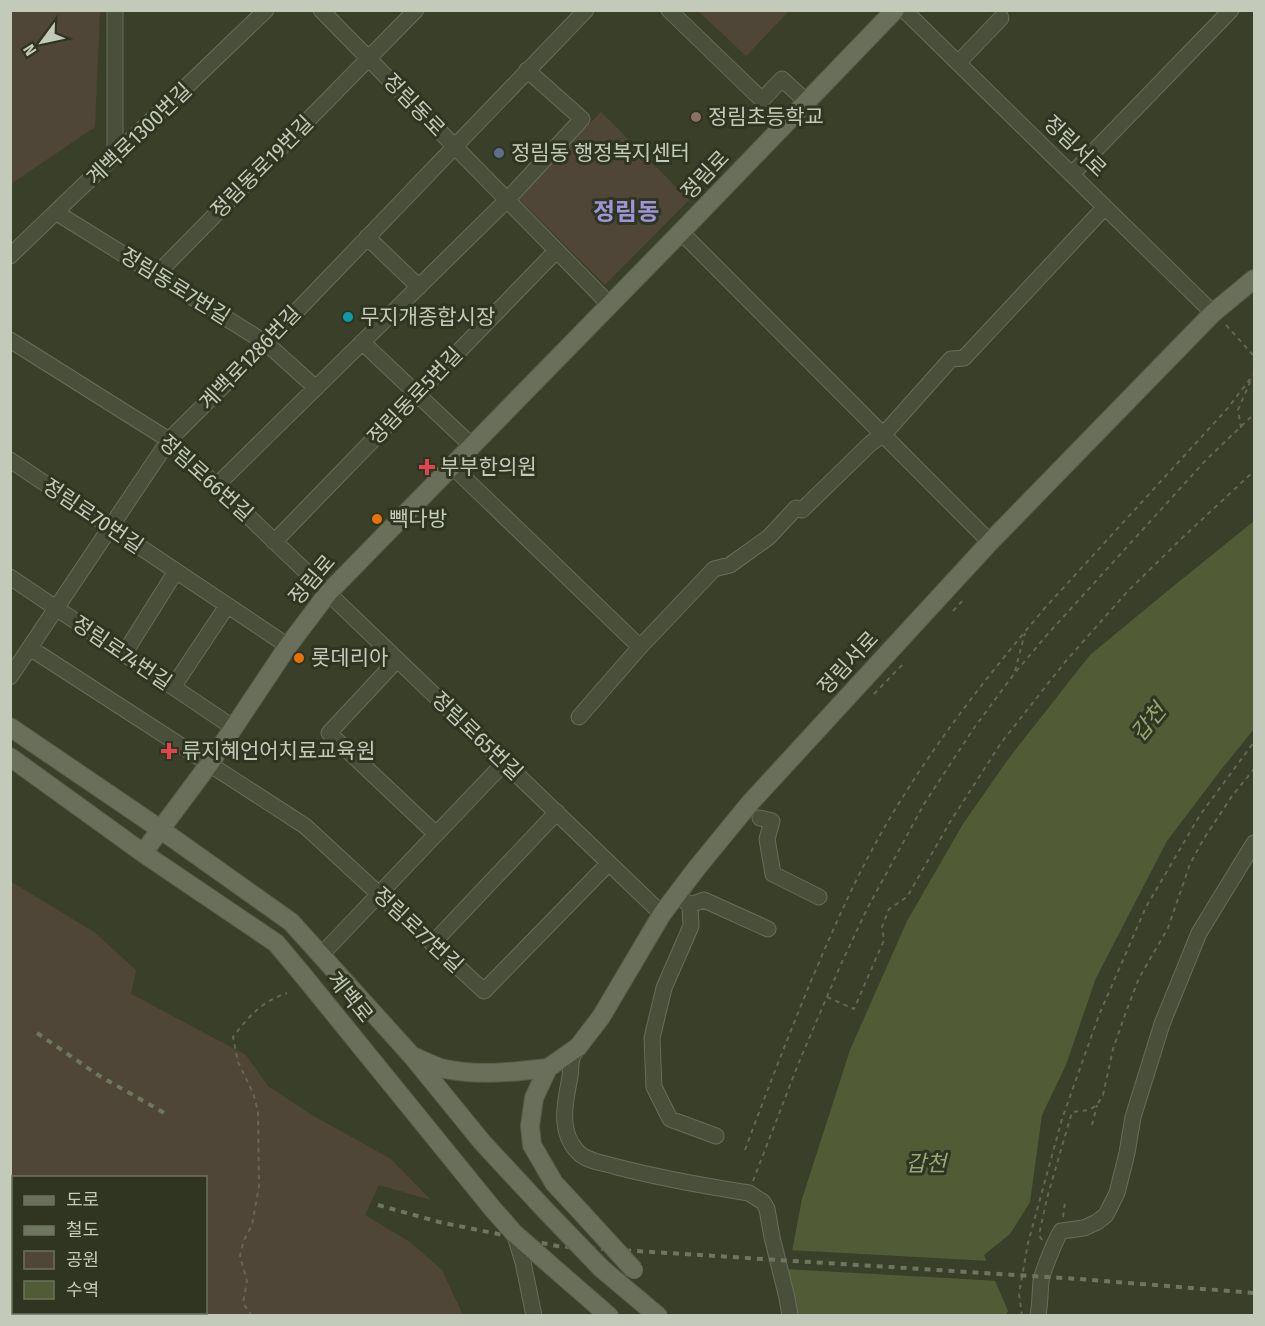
<svg xmlns="http://www.w3.org/2000/svg" width="1265" height="1326" font-family="'Fira Sans Condensed','Noto Sans KR',sans-serif">
<rect width="100%" height="100%" fill="#393f28"/>
<!-- green -->
<path fill="#504637" fill-rule="evenodd" d="M 11,10 L 100,11 L 95,127 L 11,184 Z
M 698,11 L 789,11 L 746,56 Z
M 601,112 L 689,200 L 605,285 L 517,197 Z
M 10,881 L 94,932 L 136,970 L 131,994 L 246,1055 L 268,1086 L 312,1115 L 391,1159 L 431,1200 L 379,1185 L 365,1215 L 410,1242 L 442,1270 L 463,1315 L 11,1315 ZM 14,1178 L 206,1178 L 206,1312 L 14,1312 Z"/>
<!-- water -->
<path fill="#515c37" d="M 1254,521 L 1254,729 L 1220,771 L 1167,841 L 1096,978 L 1066,1065 L 1042,1115 L 1030,1202 L 1010,1234 L 984,1255 L 1008,1311 L 1006,1315 L 798,1315 L 788,1272 L 802,1199 L 850,1050 L 907,921 L 963,824 L 1009,758 L 1090,655 L 1165,593 Z"/>
<!-- pier -->
<path fill="#393f28" d="M 789,1250 L 990,1261 L 999,1281 L 785,1269 Z"/>
<g fill="none" stroke-linecap="round" stroke-linejoin="round">
<defs>
<path id="minor" d="M 321,10 L 610,305
M 669,10 L 762,100 L 782,79 L 807,102
M 904,10 L 1213,313
M 958,63 L 1001,18
M 115,156 L 115,10
M 1072,174 L 1231,10
M 57,213 L 266,343 L 316,388
M 681,232 L 990,542
M 367,237 L 419,287
M 10,256 L 266,10
M 156,275 L 416,10
M 10,340 L 169,440 L 662,914
M 362,342 L 472,446
M 10,460 L 288,646
M 452,466 L 640,647 L 714,569 L 730,565 L 769,537 L 796,508 L 802,510 L 871,443 L 884,434 L 951,359 L 964,358 L 1105,207
M 217,485 L 507,200 L 582,119 L 527,70
M 274,542 L 556,251
M 10,577 L 234,728
M 30,648 L 305,826 L 484,991 L 609,863
M 124,654 L 176,571
M 397,660 L 329,733 L 436,834
M 10,677 L 169,440 L 266,343 L 586,10
M 173,687 L 227,606
M 579,717 L 640,647
M 760,818 L 772,821 L 767,839 L 773,874 L 819,897
M 677,895 L 690,905 L 691,926 L 664,988 L 652,1038 L 654,1087 L 670,1119 L 716,1136
M 690,905 L 704,900 L 768,929
M 433,943 L 557,812
M 321,955 L 504,763
M 578,1047 C 576,1051 573,1055 572,1059 C 570,1065 571,1072 570,1077 C 565,1102 558,1132 578,1152 C 587,1162 605,1163 617,1167 C 660,1178 704,1186 749,1193 L 763,1202 L 767,1209 L 772,1237 L 787,1298 L 790,1316
M 523,1262 L 534,1316
M 1038,1316 C 1040,1304 1040,1293 1041,1281 C 1043,1270 1055,1241 1061,1231 L 1084,1228 L 1097,1222 L 1106,1215 L 1117,1193 L 1127,1153 L 1133,1117 L 1162,1024 L 1199,933 L 1254,843"/>
<path id="major" d="M 10,727 L 160,829 L 291,922 L 412,1056 L 482,1142 L 546,1211
M 10,757 L 143,853 L 276,943 L 302,974 L 492,1208
M 143,853 L 210,763 L 288,646 L 328,593 L 681,232 L 895,10
M 415,1057 C 425,1061 435,1067 445,1069 C 479,1076 514,1072 548,1068
M 581,1212 L 554,1183 L 532,1145 L 530,1126 L 534,1098 L 548,1068 L 578,1047 L 601,1017 L 662,914 L 696,869 L 750,803 L 990,542 L 1213,313 L 1254,279
M 601,1268 L 658,1316
M 563,1276 L 609,1316"/>
</defs>
<!-- minor casing -->
<use href="#minor" stroke="#676d5a" stroke-width="17"/>
<!-- major casing -->
<use href="#major" stroke="#565c49" stroke-width="20"/>
<!-- path -->
<path stroke="#676554" stroke-width="2" stroke-dasharray="4.5 4.5" stroke-linecap="butt" d="M 1226,325 L 1254,356
M 1241,428 L 1238,410 L 1251,380
M 1043,610 L 1227,409 L 1254,374
M 953,611 L 965,598
M 1015,671 L 1025,633
M 874,694 L 905,662
M 827,997 L 854,1009 L 884,940 L 882,927 L 889,909 L 907,897 L 950,822 L 1001,743 L 1065,662 L 1127,592 L 1180,540 L 1254,471
M 1092,1125 L 1097,1105
M 745,1150 C 766,1093 788,1037 811,981 C 832,932 853,883 879,837 C 925,755 983,681 1044,609
M 753,1181 L 799,1062 L 841,964 L 867,909 L 924,804 L 974,728 L 1014,674 L 1046,636 L 1206,460 L 1254,414
M 1063,1217 L 1065,1202
M 1042,1240 L 1039,1235 L 1047,1198 L 1072,1112 L 1089,1110 L 1097,1105 L 1103,1095 L 1113,1049 L 1126,1012 L 1139,978 L 1168,928 L 1190,864 L 1203,840 L 1232,796 L 1254,769
M 252,1316 L 243,1303 L 247,1281 L 240,1256 L 244,1240 L 252,1225 L 259,1186 L 258,1111 L 253,1093 L 238,1062 L 233,1037 C 249,1016 261,1002 287,993
M 1022,1316 L 1019,1294 L 1028,1243 L 1062,1119 L 1099,1015 L 1146,907 L 1200,815 L 1254,742"/>
<!-- minor -->
<use href="#minor" stroke="#4a4f3c" stroke-width="15"/>
<!-- major -->
<use href="#major" stroke="#696f5a" stroke-width="18"/>
<!-- rail -->
<path stroke="#6f765f" stroke-width="4" stroke-dasharray="6 6" stroke-linecap="butt" d="M 37,1033 L 98,1075 L 168,1115
M 378,1205 L 439,1222 L 557,1246 L 1079,1279 L 1254,1293"/>
<defs>
<path id="minor-bridge" d="M 514,1233 L 523,1262"/>
<path id="major-bridge" d="M 492,1208 L 514,1233 L 563,1276
M 546,1211 L 601,1268
M 581,1212 L 634,1270"/>
</defs>
<!-- minor-bridge casing -->
<use href="#minor-bridge" stroke="#676d5a" stroke-width="17" stroke-linecap="butt"/>
<!-- major-bridge casing -->
<use href="#major-bridge" stroke="#565c49" stroke-width="20" stroke-linecap="butt"/>
<!-- minor-bridge -->
<use href="#minor-bridge" stroke="#4a4f3c" stroke-width="15"/>
<!-- major-bridge -->
<use href="#major-bridge" stroke="#696f5a" stroke-width="18"/>
</g>
<!-- markers -->
<circle fill="#8d6e63" stroke="#2f3521" stroke-width="2" cx="696" cy="117" r="6"/>
<circle fill="#5c6f8a" stroke="#2f3521" stroke-width="2" cx="499" cy="153" r="6"/>
<circle fill="#0f9aa8" stroke="#2f3521" stroke-width="2" cx="348" cy="317" r="6"/>
<g fill="#e0444e" stroke="#2f3521" stroke-width="2">
<path d="M424 458h6v6h6v6h-6v6h-6v-6h-6v-6h6z"/>
<path d="M166 742h6v6h6v6h-6v6h-6v-6h-6v-6h6z"/>
</g>
<g fill="#e8710a" stroke="#2f3521" stroke-width="2">
<circle cx="377" cy="519" r="6"/>
<circle cx="299" cy="658" r="6"/>
</g>
<g text-anchor="middle" stroke-width="6" stroke-linejoin="round" paint-order="stroke">
<!-- street labels -->
<g font-size="21" fill="#c4cab9" stroke="#2f3521">
<text transform="translate(414 105) rotate(46)" y="7">정림동로</text>
<text transform="translate(139 134) rotate(-44)" y="7">계백로1300번길</text>
<text transform="translate(1075 146) rotate(44)" y="7">정림서로</text>
<text transform="translate(262 167) rotate(-45)" y="7">정림동로19번길</text>
<text transform="translate(705 175) rotate(-46)" y="7">정림로</text>
<text transform="translate(175 286) rotate(32)" y="7">정림동로7번길</text>
<text transform="translate(250 358) rotate(-46)" y="7">계백로1286번길</text>
<text transform="translate(415 396) rotate(-46)" y="7">정림동로5번길</text>
<text transform="translate(206 478) rotate(42)" y="7">정림로66번길</text>
<text transform="translate(93 516) rotate(34)" y="7">정림로70번길</text>
<text transform="translate(312 580) rotate(-49)" y="7">정림로</text>
<text transform="translate(122 653) rotate(34)" y="7">정림로74번길</text>
<text transform="translate(848 663) rotate(-47)" y="7">정림서로</text>
<text transform="translate(477 736) rotate(44)" y="7">정림로65번길</text>
<text transform="translate(418 930) rotate(43)" y="7">정림로77번길</text>
<text transform="translate(350 997) rotate(51)" y="7">계백로</text>
</g>
<!-- poi labels -->
<g font-size="21" fill="#c4cab9" stroke="#2f3521" text-anchor="start">
<text x="708" y="124">정림초등학교</text>
<text x="511" y="160">정림동 행정복지센터</text>
<text x="360" y="324">무지개종합시장</text>
<text x="440" y="474">부부한의원</text>
<text x="389" y="526">빽다방</text>
<text x="311" y="665">롯데리아</text>
<text x="182" y="758">류지혜언어치료교육원</text>
</g>
<!-- water labels -->
<g font-size="22" font-style="italic" fill="#98a575" stroke="#2f3521">
<text transform="translate(1148 722) rotate(-51)" y="8">갑천</text>
<text x="926" y="1171">갑천</text>
</g>
<!-- quarter labels -->
<g font-size="24" font-weight="bold" fill="#9e94da" stroke="#2f3521">
<text x="626" y="220">정림동</text>
</g>
</g>
<!-- border -->
<rect width="1265" height="1326" fill="none" stroke="#c4cab9" stroke-width="24"/>
<!-- legend -->
<rect x="12" y="1176" width="195" height="138" fill="#2f3521" stroke="#6b715e" stroke-width="1.5"/>
<rect x="24" y="1196" width="30" height="9" fill="#696f5a" stroke="#6b715e" stroke-width="1.5"/>
<text x="66" y="1206" font-size="18" fill="#c4cab9">도로</text>
<rect x="24" y="1226" width="30" height="9" fill="#6f765f" stroke="#6b715e" stroke-width="1.5"/>
<text x="66" y="1236" font-size="18" fill="#c4cab9">철도</text>
<rect x="24" y="1251" width="30" height="18" fill="#504637" stroke="#6b715e" stroke-width="1.5"/>
<text x="66" y="1266" font-size="18" fill="#c4cab9">공원</text>
<rect x="24" y="1281" width="30" height="18" fill="#515c37" stroke="#6b715e" stroke-width="1.5"/>
<text x="66" y="1296" font-size="18" fill="#c4cab9">수역</text>
<!-- north arrow -->
<g transform="translate(42 42) rotate(237)" stroke="#2f3521" stroke-width="4.5" paint-order="stroke">
<path d="M0-4.5L10 22L0 15L-10 22Z" fill="#c4cab9"/>
<text y="-9" font-size="16" font-weight="bold" text-anchor="middle" fill="#c4cab9">N</text>
</g>
</svg>
